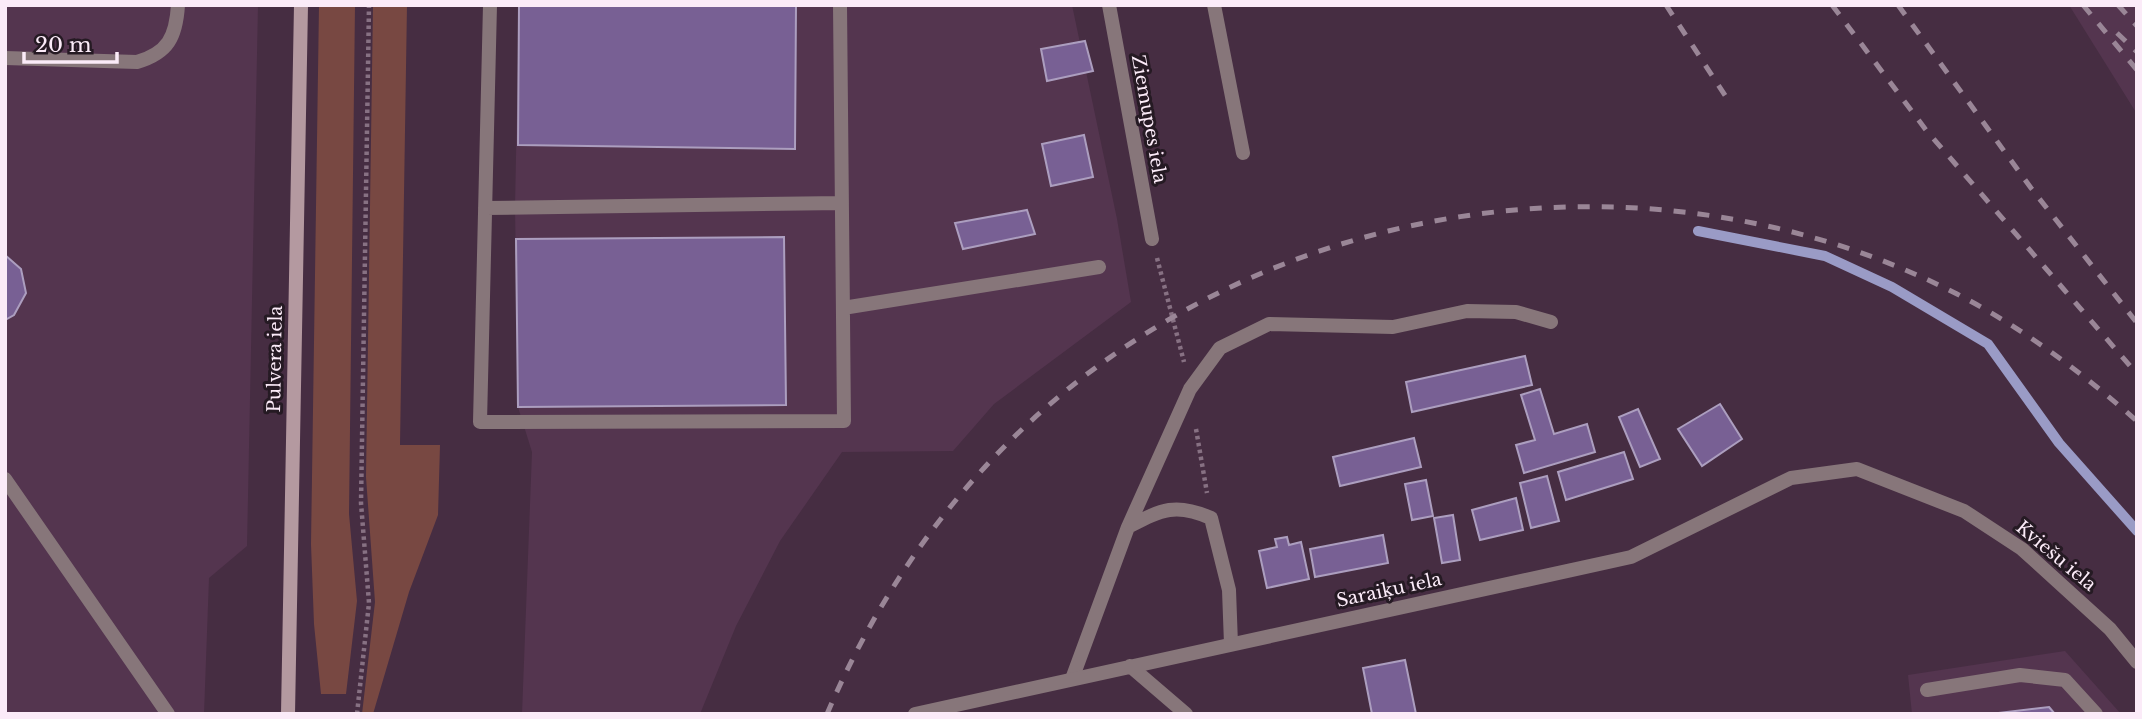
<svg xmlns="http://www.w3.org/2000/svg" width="2142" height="719" font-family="'Libre Baskerville',serif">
<rect width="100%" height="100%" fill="#462d42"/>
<!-- built -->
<path fill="#54354f" d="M 5,5 L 258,5 L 247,546 L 209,578 L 204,714 L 5,714 Z
M 519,5 L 1072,5 L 1117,219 L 1131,302 L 994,404 L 953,451 L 842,452 L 780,541 L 736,626 L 700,714 L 522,714 L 532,452 L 518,407 L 515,207 Z
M 2069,5 L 2137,5 L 2137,114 Z
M 2065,651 L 2121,714 L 1912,714 L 1908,675 Z"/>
<!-- green -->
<path fill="#784842" d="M 319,5 L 355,5 L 349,514 L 357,601 L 346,694 L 321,694 L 314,624 L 311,544 Z
M 373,5 L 407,5 L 400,445 L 440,445 L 438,515 L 409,592 L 373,714 L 362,714 L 375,602 L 366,477 Z"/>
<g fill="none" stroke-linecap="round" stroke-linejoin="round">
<!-- stream -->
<path stroke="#9a9bc6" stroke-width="10" d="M 1698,231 L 1825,256 L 1892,287 L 1988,344 L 2059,443 L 2137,531"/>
</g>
<!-- building -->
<path fill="#786094" stroke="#ac9ebf" stroke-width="2" d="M 519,5 L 796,5 L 795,149 L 518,145 Z
M 1085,41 L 1093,71 L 1047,81 L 1041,49 Z
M 1084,135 L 1093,177 L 1051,186 L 1042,144 Z
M 1027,210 L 1035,234 L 963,249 L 955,223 Z
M 784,237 L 786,405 L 518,407 L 516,239 Z
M 5,255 L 21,269 L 26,293 L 14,315 L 5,320 Z
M 1525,356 L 1532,385 L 1412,412 L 1406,382 Z
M 1540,389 L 1554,434 L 1587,424 L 1595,452 L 1524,473 L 1516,445 L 1535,440 L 1521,395 Z
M 1720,404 L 1742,439 L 1702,466 L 1678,429 Z
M 1638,409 L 1660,459 L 1640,467 L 1619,417 Z
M 1414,438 L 1421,467 L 1340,486 L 1333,457 Z
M 1624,452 L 1633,479 L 1566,500 L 1558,472 Z
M 1547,476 L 1559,521 L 1531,528 L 1520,483 Z
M 1426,480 L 1433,516 L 1412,520 L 1405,484 Z
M 1516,498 L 1523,530 L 1480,540 L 1472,510 Z
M 1453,515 L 1460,560 L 1442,563 L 1434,518 Z
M 1383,535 L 1388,563 L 1315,577 L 1310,549 Z
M 1287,537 L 1289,545 L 1301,542 L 1309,579 L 1267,588 L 1259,551 L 1277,547 L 1275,539 Z
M 1405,660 L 1416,714 L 1372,714 L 1363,668 Z
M 2049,707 L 2055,714 L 1990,714 Z"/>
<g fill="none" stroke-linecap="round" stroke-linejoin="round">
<!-- path -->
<path stroke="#877183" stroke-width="4.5" stroke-dasharray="3.5 3.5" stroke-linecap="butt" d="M 1157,258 L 1184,362
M 1196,429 L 1207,493
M 357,714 L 369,603 L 361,503 L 369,5"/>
<!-- service -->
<path stroke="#87767a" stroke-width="14" d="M 490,5 L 480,422 L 844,421 L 840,5
M 1214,5 L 1243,153
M 5,58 L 137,62 C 168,53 176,37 178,5
M 485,208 L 842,203
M 843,308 L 1099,267
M 5,479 L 168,714
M 1128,527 C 1161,510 1175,502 1211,518 L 1229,590 L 1231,644
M 1072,679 L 1128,527 L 1190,389 L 1220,348 L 1269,324 L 1393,327 L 1467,311 L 1516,312 L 1551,322
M 1927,690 L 2020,675 L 2065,680 L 2096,714"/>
<!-- minor -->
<path stroke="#87767a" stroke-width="14" d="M 1109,5 L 1152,239
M 1130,666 L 1186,714
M 915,714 L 1631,557 L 1791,478 L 1857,469 L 1964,511 L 2022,549 L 2110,629 L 2137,662"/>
<!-- secondary -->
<path stroke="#b499a0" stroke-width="14" d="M 288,714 L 301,5"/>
<!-- rail -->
<path stroke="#9a8697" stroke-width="5" stroke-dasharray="12 12" stroke-linecap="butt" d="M 1666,5 L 1730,103
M 1832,5 L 1926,130 L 2137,374
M 1898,5 L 2031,188 L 2137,323
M 2083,5 L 2137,70
M 2118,5 L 2137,26
M 2117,33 L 2137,52
M 827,714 C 865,625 918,539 984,468 C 1228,202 1636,130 1957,294 C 2023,328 2081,372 2137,421"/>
</g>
<g text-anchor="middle" stroke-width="6" stroke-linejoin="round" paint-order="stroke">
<!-- street labels -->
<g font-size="18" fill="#fbebf8" stroke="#251a23">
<text transform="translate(1149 119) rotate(80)" y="6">Ziemupes iela</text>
<text transform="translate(275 359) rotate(-89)" y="6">Pulvera iela</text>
<text transform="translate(2056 556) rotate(40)" y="6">Kviešu iela</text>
<text transform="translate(1389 590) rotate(-12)" y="6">Saraiķu iela</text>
</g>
</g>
<!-- border -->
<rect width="2142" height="719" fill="none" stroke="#fbebf8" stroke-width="14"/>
<!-- scale -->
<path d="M24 52v10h93v-10" fill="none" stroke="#fbebf8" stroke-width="3.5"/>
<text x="35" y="52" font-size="21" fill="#fbebf8" stroke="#251a23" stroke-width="5" paint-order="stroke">20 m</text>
</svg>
